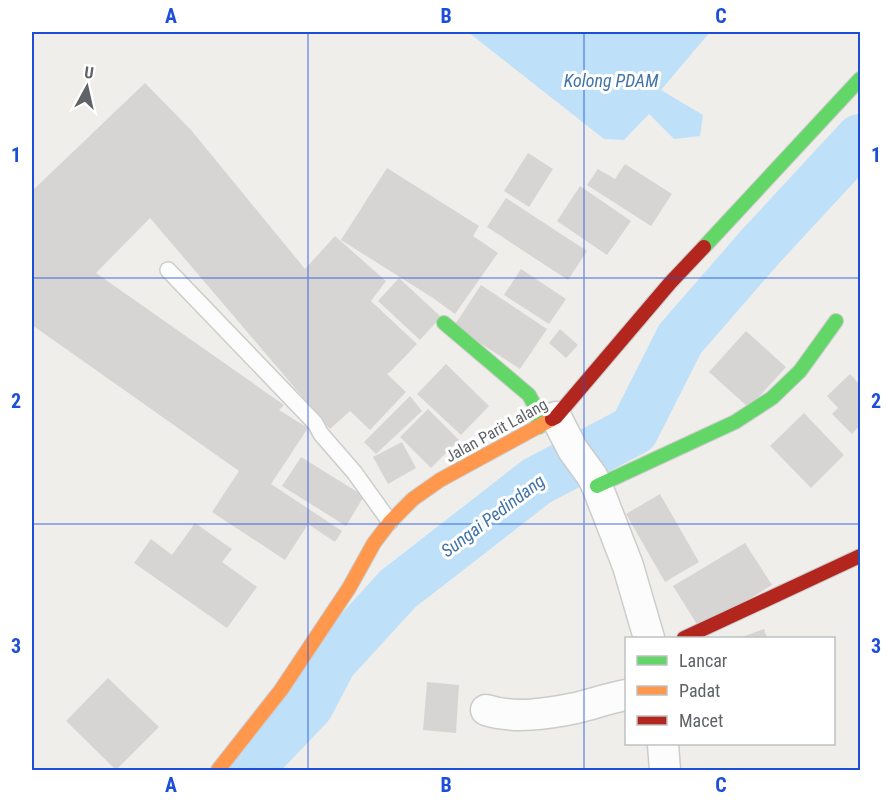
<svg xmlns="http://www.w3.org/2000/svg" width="892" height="802" font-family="'Roboto Condensed',sans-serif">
<rect width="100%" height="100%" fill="#efeeea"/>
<!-- water -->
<path fill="#bfe0f9" d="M 468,32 L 710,32 L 661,90 L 703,115 L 700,136 L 674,139 L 649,114 L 624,140 L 604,139 Z"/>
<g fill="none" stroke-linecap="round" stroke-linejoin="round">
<!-- river -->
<path stroke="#bfe0f9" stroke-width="50" d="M 247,770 L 309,705 L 332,661 L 398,589 L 537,481 L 634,430 L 680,339 L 760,247 L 860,139"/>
</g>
<!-- building -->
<path fill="#d6d5d3" d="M 145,83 L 191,130 L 305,269 L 335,236 L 386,281 L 371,301 L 417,344 L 390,372 L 387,374 L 406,392 L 370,430 L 350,411 L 330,429 L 150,218 L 96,273 L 284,405 L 279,410 L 308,428 L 271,484 L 342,531 L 335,542 L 308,524 L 285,560 L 212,512 L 239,471 L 32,325 L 32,191 Z
M 528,153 L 553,169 L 529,207 L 504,191 Z
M 625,164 L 672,194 L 651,226 L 587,185 L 598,169 L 615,179 Z
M 387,168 L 479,226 L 473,236 L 498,253 L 455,314 L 433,298 L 341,240 Z
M 580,186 L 631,221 L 607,255 L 557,221 Z
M 506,198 L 587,251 L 568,280 L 487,227 Z
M 521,269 L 566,299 L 549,324 L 504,295 Z
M 399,278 L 441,317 L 420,340 L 378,301 Z
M 481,285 L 547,329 L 520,369 L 454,326 Z
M 560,329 L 578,345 L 566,358 L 549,343 Z
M 746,331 L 786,367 L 749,408 L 709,372 Z
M 446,364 L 489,406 L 461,435 L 417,394 Z
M 850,374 L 860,385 L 860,425 L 852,434 L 832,414 L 838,408 L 827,396 Z
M 410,396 L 422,411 L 376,454 L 364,442 Z
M 428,409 L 459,440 L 431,468 L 400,437 Z
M 804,413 L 844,455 L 811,488 L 770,446 Z
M 402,442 L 416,468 L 388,484 L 373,457 Z
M 301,457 L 364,496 L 346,526 L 282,486 Z
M 660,494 L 699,562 L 665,582 L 626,514 Z
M 195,523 L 232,549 L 222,562 L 257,587 L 227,628 L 134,563 L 151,539 L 172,555 Z
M 745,543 L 772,585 L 700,629 L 673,586 Z
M 764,629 L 767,638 L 739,638 Z
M 108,678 L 159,727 L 116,770 L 66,721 Z
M 427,682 L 459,685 L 456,733 L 423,730 Z"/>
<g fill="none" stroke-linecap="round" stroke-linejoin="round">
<defs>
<path id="lane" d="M 168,270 L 315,423 L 321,434 L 354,472 L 390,522"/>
<path id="street" d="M 556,417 L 573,450 L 592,476 L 597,486 L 628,566 L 649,638
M 486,710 C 514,719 547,714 576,708 C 593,704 609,698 626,695
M 663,744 L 665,770"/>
<path id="fast" d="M 704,247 L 860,79
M 444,323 L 529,395 L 537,410 L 539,427
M 597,486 L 735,422 L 772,398 L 800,371 L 836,321"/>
<path id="slow" d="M 218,770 L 281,690 L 349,588 L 374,543 L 390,522 L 413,499 L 440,480 L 552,419"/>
<path id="jam" d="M 552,419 L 556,417 L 670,283 L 704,247
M 684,638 L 860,556"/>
</defs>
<!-- lane casing -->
<use href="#lane" stroke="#cbcccc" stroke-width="18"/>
<!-- street casing -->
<use href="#street" stroke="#cbcccc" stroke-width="33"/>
<!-- fast casing -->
<use href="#fast" stroke="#cacacb" stroke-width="16"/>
<!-- slow casing -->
<use href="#slow" stroke="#cacacb" stroke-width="16"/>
<!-- jam casing -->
<use href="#jam" stroke="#cacacb" stroke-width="16"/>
<!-- lane -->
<use href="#lane" stroke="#fdfcfc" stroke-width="15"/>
<!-- street -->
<use href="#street" stroke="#fdfcfc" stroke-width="30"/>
<!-- fast -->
<use href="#fast" stroke="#63d668" stroke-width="14"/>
<!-- slow -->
<use href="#slow" stroke="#ff974d" stroke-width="14"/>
<!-- jam -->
<use href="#jam" stroke="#b3261e" stroke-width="14"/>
</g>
<!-- grid -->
<path fill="none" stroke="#1d4ed8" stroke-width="1.5" stroke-opacity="0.55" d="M 308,32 L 308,770M 584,32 L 584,770M 32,278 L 860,278M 32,524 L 860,524"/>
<g text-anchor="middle" stroke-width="6" stroke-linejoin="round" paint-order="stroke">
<!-- street labels -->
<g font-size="16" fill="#5f6368" stroke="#fff">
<text transform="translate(496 430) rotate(-29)" y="6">Jalan Parit Lalang</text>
</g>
<!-- water labels -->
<g font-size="18" font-style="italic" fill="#4174aa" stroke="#fff">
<text x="611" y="87">Kolong PDAM</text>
<text transform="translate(493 516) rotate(-37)" y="6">Sungai Pedindang</text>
</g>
</g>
<!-- border -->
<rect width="892" height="802" fill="none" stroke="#ffffff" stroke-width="66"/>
<!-- legend -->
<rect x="625" y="637" width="210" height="108" fill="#ffffff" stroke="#bfc1c3" stroke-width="1.5"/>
<rect x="637" y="656" width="30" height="9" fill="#63d668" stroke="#bfc1c3" stroke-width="1.5"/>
<text x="679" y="667" font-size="18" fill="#5f6368">Lancar</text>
<rect x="637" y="686" width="30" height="9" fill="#ff974d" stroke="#bfc1c3" stroke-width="1.5"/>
<text x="679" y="697" font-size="18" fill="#5f6368">Padat</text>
<rect x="637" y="716" width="30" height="9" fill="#b3261e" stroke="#bfc1c3" stroke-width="1.5"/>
<text x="679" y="727" font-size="18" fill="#5f6368">Macet</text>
<!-- north arrow -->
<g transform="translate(87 87) rotate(8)" stroke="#ffffff" stroke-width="4.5" paint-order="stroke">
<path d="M0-4.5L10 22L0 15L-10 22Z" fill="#5f6368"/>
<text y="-9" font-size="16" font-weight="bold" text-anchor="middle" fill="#5f6368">U</text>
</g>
<rect x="33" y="33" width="826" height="736" fill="none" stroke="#1d4ed8" stroke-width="2"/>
<g font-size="20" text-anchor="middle" font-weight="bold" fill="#1d4ed8">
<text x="171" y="23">A</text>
<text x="446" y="23">B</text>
<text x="721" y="23">C</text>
<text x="16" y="162">1</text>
<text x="876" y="162">1</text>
<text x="16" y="408">2</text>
<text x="876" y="408">2</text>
<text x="16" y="653">3</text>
<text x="876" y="653">3</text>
<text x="171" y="792">A</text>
<text x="446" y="792">B</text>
<text x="721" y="792">C</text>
</g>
</svg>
